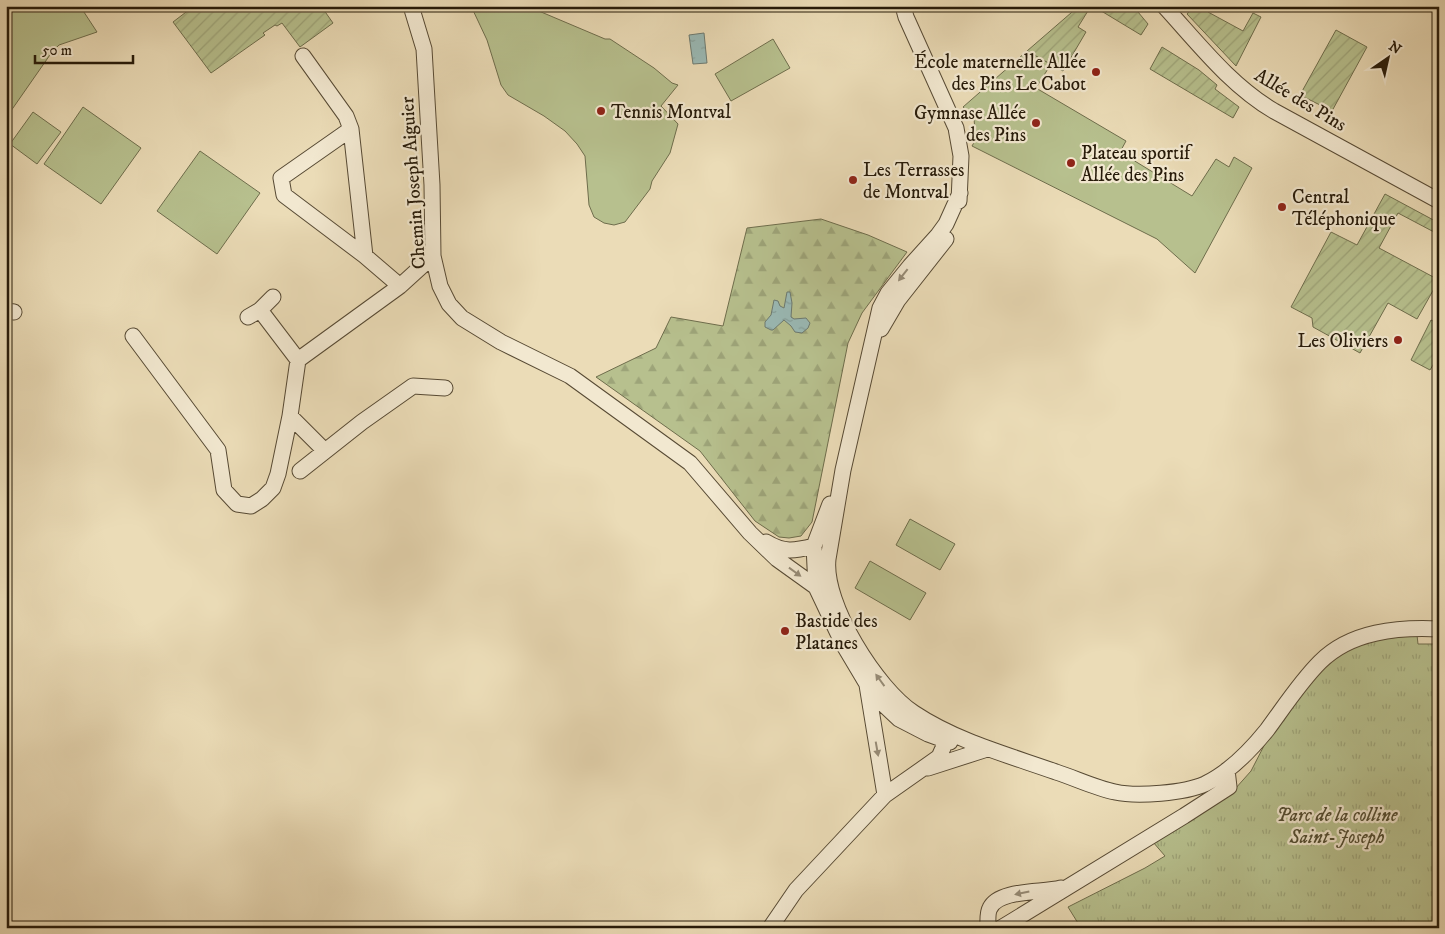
<svg xmlns="http://www.w3.org/2000/svg" width="1445" height="934" font-family="'IM FELL DW Pica',serif">
<defs>
<pattern id="forest-firs" width="22" height="20" patternUnits="userSpaceOnUse" patternTransform="scale(1.25)"><rect width="22" height="20" fill="#b7c08e"/><path d="M5 1l3.5 6h-7zM16 11l3.5 6h-7z" fill="#9da479"/></pattern>
<pattern id="park-tufts" width="24" height="20" patternUnits="userSpaceOnUse" patternTransform="scale(1.25)"><rect width="24" height="20" fill="#b7c08e"/><path d="M3 7l-1-3M5 7V3M7 7l1-3M15 17l-1-3M17 17v-4M19 17l1-3" fill="none" stroke="#9da479"/></pattern>
<pattern id="garden-furrows" width="10" height="10" patternUnits="userSpaceOnUse" patternTransform="scale(1.25)"><rect width="10" height="10" fill="#b7c08e"/><path d="M-1 1l2-2M0 10L10 0M9 11l2-2" fill="none" stroke="#9da479"/></pattern>
<pattern id="water-ripples" width="26" height="14" patternUnits="userSpaceOnUse" patternTransform="scale(1.25)"><rect width="26" height="14" fill="#9abab6"/><path d="M2 4q2-2 4 0t4 0M15 11q2-2 4 0t4 0" fill="none" stroke="#859f9b"/></pattern>
</defs>
<rect width="100%" height="100%" fill="#ebdcb7"/>
<filter id="stains"><feTurbulence type="fractalNoise" baseFrequency=".004" numOctaves="4"/><feColorMatrix values="0 0 0 0 .2 0 0 0 0 .09 0 0 0 0 .02 0 0 0 .5 -.17"/></filter>
<radialGradient id="worn" r=".72"><stop offset=".6" stop-color="#630" stop-opacity="0"/><stop offset="1" stop-color="#630" stop-opacity=".3"/></radialGradient>
<!-- grass -->
<path fill="#b7c08e" stroke="#6e6d4c" d="M 6,6 L 80,6 L 97,32 L 59,45 L 52,52 L 6,118 Z
M 471,6 L 527,6 L 605,39 L 610,39 L 654,68 L 672,83 L 678,85 L 661,106 L 678,124 L 670,153 L 652,181 L 650,189 L 625,222 L 614,225 L 604,223 L 594,217 L 589,205 L 585,156 L 577,144 L 565,131 L 544,116 L 508,95 L 501,85 L 487,40 Z
M 773,39 L 790,68 L 731,101 L 715,74 Z
M 1027,51 L 1051,64 L 1036,88 L 1126,141 L 1120,152 L 1192,196 L 1216,159 L 1229,167 L 1234,157 L 1252,168 L 1195,273 L 1157,239 L 972,146 L 976,139 L 975,136 L 974,116 L 963,107 Z
M 83,107 L 141,148 L 101,204 L 44,164 Z
M 33,112 L 61,132 L 37,164 L 10,144 Z
M 200,151 L 260,193 L 217,254 L 157,211 Z
M 910,519 L 955,544 L 940,570 L 896,545 Z
M 870,561 L 926,593 L 910,620 L 855,588 Z"/>
<!-- forest -->
<path fill="url(#forest-firs)" stroke="#6e6d4c" d="M 821,219 L 868,235 L 907,252 L 862,313 L 848,343 L 812,522 L 801,536 L 789,538 L 779,537 L 755,521 L 700,451 L 596,377 L 656,348 L 671,317 L 723,326 L 747,228 Z"/>
<!-- park -->
<path fill="url(#park-tufts)" stroke="#6e6d4c" d="M 1417,635 L 1418,644 L 1439,644 L 1439,928 L 1081,928 L 1068,907 L 1145,868 L 1165,856 L 1153,842 L 1235,789 L 1251,771 L 1268,738 L 1315,675 L 1342,652 L 1373,640 Z"/>
<!-- garden -->
<path fill="url(#garden-furrows)" stroke="#6e6d4c" d="M 194,6 L 321,6 L 333,23 L 300,47 L 282,23 L 277,26 L 275,25 L 263,33 L 265,35 L 211,73 L 173,22 Z
M 1079,6 L 1091,6 L 1078,27 L 1086,32 L 1063,71 L 1027,51 Z
M 1093,6 L 1133,6 L 1148,24 L 1141,35 Z
M 1194,6 L 1211,6 L 1208,12 L 1243,31 L 1253,13 L 1261,17 L 1236,66 L 1187,14 Z
M 1336,30 L 1367,47 L 1332,111 L 1300,95 Z
M 1162,47 L 1199,70 L 1217,85 L 1215,89 L 1239,107 L 1233,118 L 1150,69 Z
M 1385,194 L 1439,223 L 1434,232 L 1398,213 L 1379,248 L 1439,280 L 1417,319 L 1388,303 L 1360,353 L 1313,327 L 1312,318 L 1291,307 L 1331,232 L 1357,245 Z
M 1431,320 L 1439,324 L 1439,355 L 1430,370 L 1411,360 Z"/>
<!-- water -->
<path fill="url(#water-ripples)" stroke="#6c7a71" d="M 704,33 L 707,63 L 693,64 L 689,35 Z
M 787,292 L 790,292 L 792,303 L 791,317 L 794,319 L 806,318 L 810,323 L 808,328 L 802,333 L 795,332 L 791,326 L 784,320 L 773,330 L 771,330 L 765,327 L 765,322 L 771,315 L 774,300 L 778,301 L 780,306 L 784,308 Z"/>
<g fill="none" stroke-linecap="round" stroke-linejoin="round">
<defs>
<path id="minor" d="M 411,6 L 424,49 L 432,185 L 433,256 L 440,286 L 449,304 L 462,318 L 501,342 L 570,376 L 690,463 L 750,533 L 777,559 L 816,587
M 903,6 L 906,17 L 956,128 L 961,156 L 959,201
M 1164,6 C 1198,43 1230,85 1274,111 L 1439,201
M 303,56 L 346,116 L 351,129 L 365,256
M 351,129 L 281,178 L 284,195 L 365,256 L 400,286
M 960,193 L 946,224 L 938,235 L 910,266 L 888,293 L 880,308 L 843,470 L 828,559 C 823,604 877,689 914,713 C 956,741 1008,755 1056,772 C 1075,778 1095,788 1115,792 C 1137,797 1185,793 1205,784 C 1230,772 1250,751 1267,730 C 1284,707 1300,682 1320,662 C 1351,631 1398,627 1439,629
M 260,310 L 298,360
M 6,311 L 14,312
M 248,317 L 260,310 L 273,297
M 881,329 L 898,300 L 946,239
M 133,336 L 218,450 L 224,490 L 237,504 L 251,506 L 262,499 L 273,488 L 278,474 L 290,416 L 298,360 L 400,286 L 433,256
M 290,416 L 325,451
M 300,471 L 362,422 L 413,386 L 445,388
M 830,504 L 814,546 L 816,587 L 843,644 L 871,691 L 883,704 L 899,719 L 928,734 L 950,742
M 766,542 C 784,553 794,551 814,546
M 867,685 L 885,795
M 928,768 L 984,750
M 770,928 L 796,890 L 885,795 L 939,757 L 943,748 L 945,732
M 988,928 C 988,922 987,913 990,908 C 999,889 1043,893 1061,888
M 1001,928 L 1184,816 L 1229,787 L 1227,770"/>
</defs>
<!-- minor casing -->
<use href="#minor" stroke="#574a34" stroke-width="17"/>
<!-- minor -->
<use href="#minor" stroke="#f2e8d0" stroke-width="15"/>
</g>
<!-- one-way arrows -->
<defs><path id="oneway-solid" d="M-6-.8H1V-3.2L6.5 0L1 3.2V.8H-6Z" transform="scale(1.25)"/></defs>
<g fill="#968b76">
<use href="#oneway-solid" transform="translate(903 275) rotate(128)"/>
<use href="#oneway-solid" transform="translate(795 572) rotate(36)"/>
<use href="#oneway-solid" transform="translate(880 680) rotate(-126)"/>
<use href="#oneway-solid" transform="translate(877 749) rotate(80)"/>
<use href="#oneway-solid" transform="translate(1022 893) rotate(168)"/>
</g>
<!-- markers -->
<g fill="#8f2418" stroke="#f2e8d0" stroke-width="2">
<circle cx="1096" cy="72" r="5"/>
<circle cx="601" cy="111" r="5"/>
<circle cx="1036" cy="123" r="5"/>
<circle cx="1071" cy="163" r="5"/>
<circle cx="853" cy="180" r="5"/>
<circle cx="1282" cy="207" r="5"/>
<circle cx="1398" cy="340" r="5"/>
<circle cx="785" cy="631" r="5"/>
</g>
<g text-anchor="middle" stroke-width="4.5" stroke-linejoin="round" paint-order="stroke">
<!-- poi labels -->
<g font-size="19" fill="#261a09" stroke="#f2e8d0" text-anchor="start">
<text x="1086" y="68" text-anchor="end">École maternelle Allée<tspan x="1086" dy="22">des Pins Le Cabot</tspan></text>
<text x="611" y="118">Tennis Montval</text>
<text x="1026" y="119" text-anchor="end">Gymnase Allée<tspan x="1026" dy="22">des Pins</tspan></text>
<text x="1081" y="159">Plateau sportif<tspan x="1081" dy="22">Allée des Pins</tspan></text>
<text x="863" y="176">Les Terrasses<tspan x="863" dy="22">de Montval</tspan></text>
<text x="1292" y="203">Central<tspan x="1292" dy="22">Téléphonique</tspan></text>
<text x="1388" y="347" text-anchor="end">Les Oliviers</text>
<text x="795" y="627">Bastide des<tspan x="795" dy="22">Platanes</tspan></text>
</g>
<!-- street labels -->
<g font-size="19" fill="#261a09" stroke="#f2e8d0">
<text transform="translate(1301 99) rotate(31)" y="7">Allée des Pins</text>
<text transform="translate(412 183) rotate(-94)" y="7">Chemin Joseph Aiguier</text>
</g>
<!-- park labels -->
<g font-size="19" font-style="italic" fill="#524c31" stroke="#f2e8d0">
<text x="1337" y="821">Parc de la colline<tspan x="1337" dy="22">Saint-Joseph</tspan></text>
</g>
</g>
<!-- margin -->
<rect width="1445" height="934" fill="none" stroke="#ebdcb7" stroke-width="25"/>
<rect x="8" y="8" width="1430" height="919" fill="none" stroke="#261a09" stroke-width="2.5"/>
<rect x="12" y="12" width="1420" height="909" fill="none" stroke="#261a09"/>
<!-- north arrow -->
<g transform="translate(1388 58) rotate(34)" stroke="#f2e8d0" stroke-width="4" paint-order="stroke">
<path d="M0-4L9 19L0 12L-9 19Z" fill="#261a09"/>
<text y="-8" font-size="14" font-weight="bold" text-anchor="middle" fill="#261a09">N</text>
</g>
<!-- scale -->
<path d="M35 55v8h98v-8" fill="none" stroke="#261a09" stroke-width="2.5"/>
<text x="42" y="55" font-size="15" fill="#261a09" stroke="#f2e8d0" stroke-width="4" paint-order="stroke">50 m</text>
<rect width="100%" height="100%" filter="url(#stains)"/>
<rect width="100%" height="100%" fill="url(#worn)"/>
</svg>
